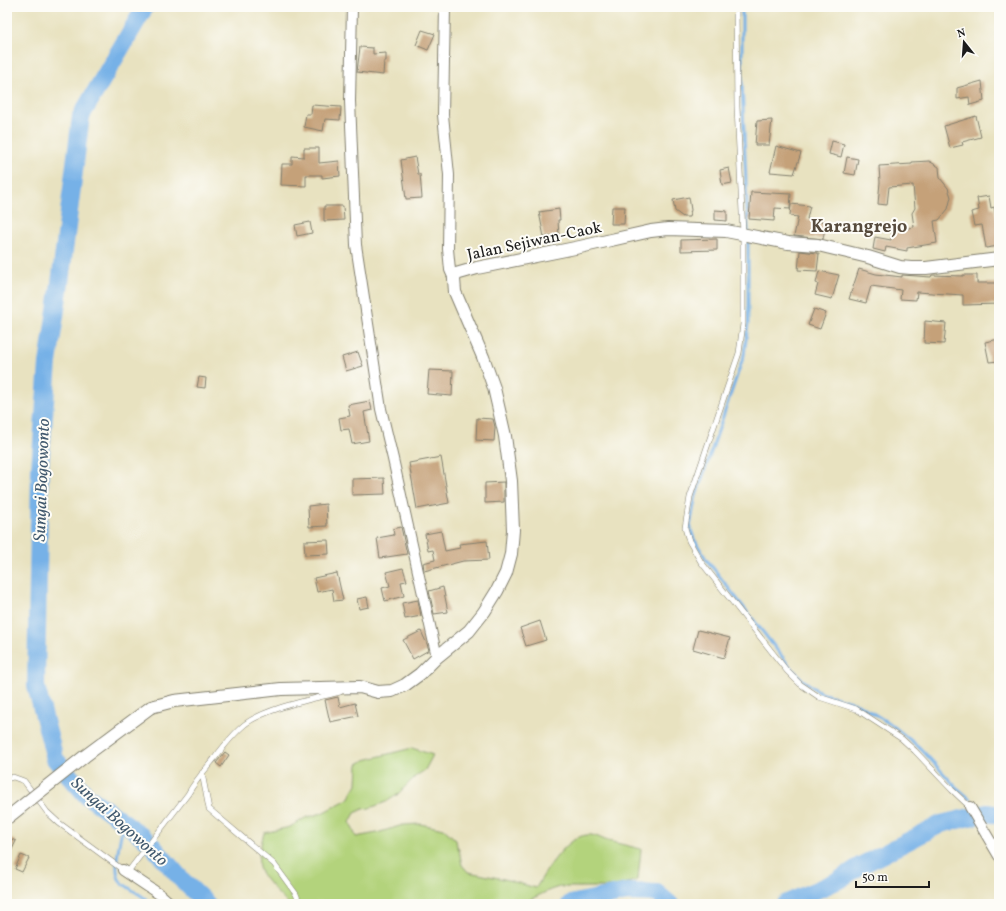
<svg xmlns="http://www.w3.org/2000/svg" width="1006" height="911" font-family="Vollkorn,serif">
<rect width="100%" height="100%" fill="#fdfcf7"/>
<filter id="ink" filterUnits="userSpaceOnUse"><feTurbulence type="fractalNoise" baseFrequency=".025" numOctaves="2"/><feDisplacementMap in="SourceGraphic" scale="8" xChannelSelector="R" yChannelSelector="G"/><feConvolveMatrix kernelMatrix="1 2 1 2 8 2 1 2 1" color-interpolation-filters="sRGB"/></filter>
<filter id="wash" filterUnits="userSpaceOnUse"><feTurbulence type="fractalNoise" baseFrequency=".012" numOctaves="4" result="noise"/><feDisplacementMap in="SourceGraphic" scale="16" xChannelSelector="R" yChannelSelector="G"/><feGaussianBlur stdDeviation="0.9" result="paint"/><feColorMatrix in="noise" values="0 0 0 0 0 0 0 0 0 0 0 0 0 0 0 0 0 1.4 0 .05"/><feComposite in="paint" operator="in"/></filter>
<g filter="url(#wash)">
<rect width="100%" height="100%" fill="#e8e2c0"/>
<!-- green -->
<path fill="#b3d37b" stroke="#68784c" d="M 412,748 L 433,755 L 425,770 L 416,776 L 397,795 L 386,802 L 370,808 L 363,809 L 355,813 L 350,822 L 356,837 L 377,833 L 403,825 L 420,824 L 444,829 L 456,840 L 457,846 L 459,850 L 462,865 L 468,872 L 504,879 L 536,888 C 545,872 567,836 587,835 C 595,834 601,839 608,841 C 619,844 630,846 641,849 L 638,879 L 635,881 L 611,887 L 559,887 L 550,890 L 529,900 L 515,904 L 288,904 C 281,897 260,875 259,867 C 257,859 262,840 264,833 L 290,827 L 305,818 L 322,813 L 348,799 L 357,784 L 358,764 L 365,760 Z"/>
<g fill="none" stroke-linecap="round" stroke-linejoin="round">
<!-- stream -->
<path stroke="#76b1e7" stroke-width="3" d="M 742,7 L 742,82 L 748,233
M 748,239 L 748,324 L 744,355 L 695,499 L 690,527 L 694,539 L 706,559 L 791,668 L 803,680 L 821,693 L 858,704 L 892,725 L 919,747 L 956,787 L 970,799
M 124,822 C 121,834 111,872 121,882 C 130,890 143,895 152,904"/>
<!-- river -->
<path stroke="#76b1e7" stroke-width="18" d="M 145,7 L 81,116 L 60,283 L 48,363 L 40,468 L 36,686 L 55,759 L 87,796 L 124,822 L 149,842 L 182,880 L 207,904
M 570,904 L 627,892 L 657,893 L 670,904
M 785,904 L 839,880 L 860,866 L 941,824 L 987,813 L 999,815"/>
</g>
<g id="blocks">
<!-- building -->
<path fill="#c5a179" d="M 422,30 L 435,34 L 428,50 L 416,45 Z
M 360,47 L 373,48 L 373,54 L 386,53 L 386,61 L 384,61 L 383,75 L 357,72 Z
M 982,81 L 984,101 L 970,105 L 969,97 L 957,99 L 957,88 Z
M 312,105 L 341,107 L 340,120 L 325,119 L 323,131 L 304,127 L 306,114 L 311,114 Z
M 976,116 L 981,137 L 962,142 L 963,145 L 950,148 L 944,126 Z
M 772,120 L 769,145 L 755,145 L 757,121 Z
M 832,141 L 844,144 L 841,157 L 829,154 Z
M 776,146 L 801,153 L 794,174 L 770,172 Z
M 304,148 L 319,148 L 319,163 L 339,161 L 340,176 L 322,178 L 322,175 L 306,175 L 306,186 L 281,185 L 282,164 L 292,164 L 292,156 L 304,157 Z
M 415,157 L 418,174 L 420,174 L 422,198 L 406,199 L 401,160 Z
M 847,157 L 858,159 L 855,175 L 844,173 Z
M 929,161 L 939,167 L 940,178 L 948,188 L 951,197 L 948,209 L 939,220 L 934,221 L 937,243 L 907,248 L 907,251 L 886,247 L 885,252 L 873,249 L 875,237 L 891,240 L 892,231 L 914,227 L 912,213 L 915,208 L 913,185 L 889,187 L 887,205 L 878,204 L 880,182 L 879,166 L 912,164 L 912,162 Z
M 729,168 L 732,183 L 722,185 L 720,170 Z
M 751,192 L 791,194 L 790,209 L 775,208 L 774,221 L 749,219 Z
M 989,196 L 991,208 L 994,207 L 999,232 L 999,246 L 986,248 L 982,225 L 974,226 L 971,212 L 979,210 L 977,198 Z
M 689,197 L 691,210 L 689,217 L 683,217 L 675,211 L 673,200 Z
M 791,204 L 810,206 L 807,219 L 826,222 L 823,239 L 794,236 L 798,217 L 790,216 Z
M 324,206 L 343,206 L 344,220 L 324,221 Z
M 612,207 L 625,207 L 624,224 L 611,224 Z
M 559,209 L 560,220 L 558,220 L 559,236 L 544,237 L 539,212 Z
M 715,210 L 727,211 L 727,221 L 715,220 Z
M 310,222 L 312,233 L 297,236 L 295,225 Z
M 717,239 L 717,250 L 681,251 L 681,240 Z
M 800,251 L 817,253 L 819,254 L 817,271 L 798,270 Z
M 859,269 L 876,274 L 902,277 L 902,275 L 931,277 L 932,275 L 963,276 L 963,275 L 977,275 L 977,283 L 999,283 L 999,304 L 963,305 L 963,295 L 917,292 L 916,300 L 900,299 L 901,290 L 871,286 L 866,303 L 849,299 Z
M 819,271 L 839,275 L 832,299 L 815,295 L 818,284 L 816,283 Z
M 814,309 L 826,313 L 820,329 L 808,325 Z
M 925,321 L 946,323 L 944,344 L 924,343 Z
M 999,339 L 999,361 L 989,362 L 985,342 Z
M 358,352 L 363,366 L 346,371 L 342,357 Z
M 429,370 L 453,371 L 452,396 L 427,394 Z
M 199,377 L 206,378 L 205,388 L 197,387 Z
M 370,401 L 372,410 L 364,412 L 369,441 L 352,444 L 349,429 L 341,430 L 339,418 L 350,416 L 348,405 Z
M 477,418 L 493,419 L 495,427 L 494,441 L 476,440 Z
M 441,457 L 449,503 L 417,509 L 409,463 Z
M 384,478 L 385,494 L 352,495 L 352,479 Z
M 504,482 L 504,502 L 485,503 L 485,483 Z
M 326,504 L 327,526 L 309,527 L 308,506 Z
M 401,527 L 407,554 L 380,558 L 377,538 L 394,535 L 393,529 Z
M 441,531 L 445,551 L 460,548 L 459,544 L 487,541 L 489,560 L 463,561 L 424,571 L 423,563 L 435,560 L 433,550 L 428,551 L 425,534 Z
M 328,540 L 329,554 L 305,555 L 304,541 Z
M 403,568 L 407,581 L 401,582 L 404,596 L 385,601 L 382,588 L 390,586 L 386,572 Z
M 337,573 L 343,600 L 334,601 L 332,589 L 317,592 L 314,578 Z
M 443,587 L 448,612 L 434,614 L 429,591 Z
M 367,597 L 369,607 L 359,609 L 357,599 Z
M 418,600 L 421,616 L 405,619 L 402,603 Z
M 540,621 L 546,640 L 526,646 L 520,628 Z
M 698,630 L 730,638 L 724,658 L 693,649 Z
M 421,631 L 427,644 L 429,650 L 413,659 L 403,640 Z
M 338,697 L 340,707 L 355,703 L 358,716 L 330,722 L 325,700 Z
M 225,752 L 229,755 L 221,767 L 216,763 Z
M 7,837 L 16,841 L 7,860 Z
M 21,855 L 29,858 L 22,872 L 15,869 Z"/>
</g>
</g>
<g filter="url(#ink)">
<use href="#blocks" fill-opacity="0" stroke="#827f6e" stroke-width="1"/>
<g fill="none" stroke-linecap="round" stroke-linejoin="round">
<defs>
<path id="service" d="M 736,7 L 737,107 L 743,234 L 743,324 L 739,353 L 690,497 L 685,528 L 689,541 L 701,562 L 787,671 L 800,684 L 819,697 L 856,709 L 902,739 L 915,751 L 952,790 L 970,807
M 202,773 L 209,809 L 274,864 L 296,894 L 300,904
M 7,779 L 13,777 L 24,781 L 47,812 L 59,823 L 123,870
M 127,873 L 188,794 C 195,781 204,771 214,759 C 223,747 232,735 244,725 C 265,708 313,699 340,692"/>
<path id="minor" d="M 352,7 L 350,101 L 356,245 L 381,409 L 393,459 L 437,657
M 445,7 L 443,115 L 449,175 L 448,249 L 450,270 L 454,279
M 970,807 L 999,856
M 123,870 L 162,896 L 171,904"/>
<path id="tertiary" d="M 151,707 L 174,701 L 281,689 L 360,687 L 378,692 L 392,691 L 405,685 L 420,674 L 437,657 L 469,631 L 484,612 L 497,591 L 506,573 L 511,554 L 513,530 L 511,481 L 505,436 L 494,388 L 483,357 L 455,292 L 454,279 L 456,274 L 477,268 L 580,247 L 651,231 L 668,229 L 726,231 L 788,243 L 818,245 L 868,257 L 900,267 L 911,268 L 926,268 L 999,259"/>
</defs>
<!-- service casing -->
<use href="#service" stroke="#827f6e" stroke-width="6"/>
<!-- minor casing -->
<use href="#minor" stroke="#827f6e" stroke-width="12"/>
<!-- tertiary casing -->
<use href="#tertiary" stroke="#827f6e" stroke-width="14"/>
<!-- service -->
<use href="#service" stroke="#fff" stroke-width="5"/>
<!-- minor -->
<use href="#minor" stroke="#fff" stroke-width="10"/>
<!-- tertiary -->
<use href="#tertiary" stroke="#fff" stroke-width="12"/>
<defs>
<path id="tertiary-bridge" d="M 7,818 L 85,756 L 151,707"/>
</defs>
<!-- tertiary-bridge casing -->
<use href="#tertiary-bridge" stroke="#827f6e" stroke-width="14" stroke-linecap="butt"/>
<!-- tertiary-bridge -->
<use href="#tertiary-bridge" stroke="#fff" stroke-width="12"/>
</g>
</g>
<g text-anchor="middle" stroke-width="4" stroke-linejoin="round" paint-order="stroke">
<!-- street labels -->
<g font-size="16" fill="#1c1c1c" stroke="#fdfcf7">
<text transform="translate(534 240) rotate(-12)" y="6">Jalan Sejiwan-Caok</text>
</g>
<!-- water labels -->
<g font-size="17" font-style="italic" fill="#40586d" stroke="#fdfcf7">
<text transform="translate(41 480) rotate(-88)" y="6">Sungai Bogowonto</text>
<text transform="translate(120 821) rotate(42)" y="6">Sungai Bogowonto</text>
</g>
<!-- quarter labels -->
<g font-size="18" font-weight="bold" fill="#574b3d" stroke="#fdfcf7">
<text x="859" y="232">Karangrejo</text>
</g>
</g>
<!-- margin -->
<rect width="1006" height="911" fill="none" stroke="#fdfcf7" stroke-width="24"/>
<!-- north arrow -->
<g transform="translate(964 42) rotate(343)" stroke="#fdfcf7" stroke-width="3" paint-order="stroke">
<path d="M0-3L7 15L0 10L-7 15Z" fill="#1c1c1c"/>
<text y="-6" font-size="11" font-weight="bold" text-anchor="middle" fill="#1c1c1c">N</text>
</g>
<!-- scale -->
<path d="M856 881v6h73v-6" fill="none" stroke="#1c1c1c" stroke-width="2"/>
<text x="862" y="881" font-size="12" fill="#1c1c1c" stroke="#fdfcf7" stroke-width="3" paint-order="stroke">50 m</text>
</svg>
